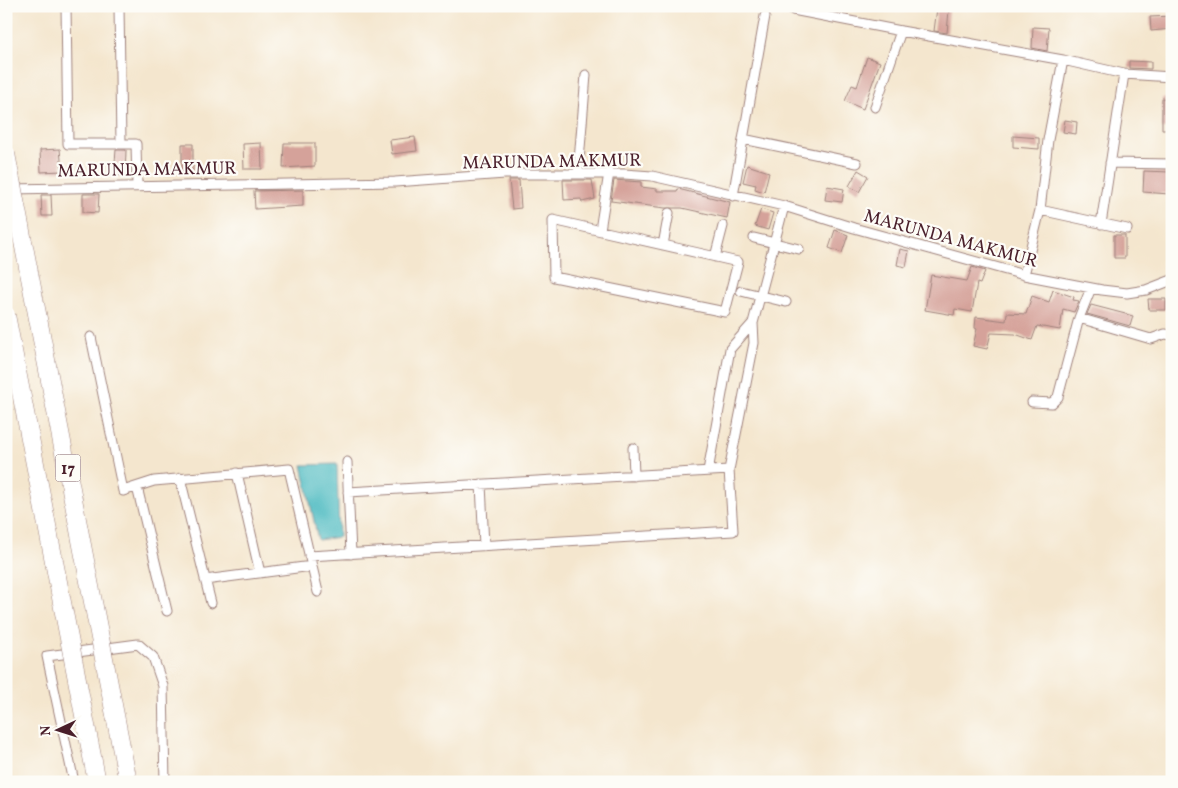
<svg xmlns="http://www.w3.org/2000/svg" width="1178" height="788" font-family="Vollkorn,serif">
<rect width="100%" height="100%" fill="#fdfcf7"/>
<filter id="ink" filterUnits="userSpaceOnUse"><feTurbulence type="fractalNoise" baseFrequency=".02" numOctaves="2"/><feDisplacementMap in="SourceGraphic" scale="10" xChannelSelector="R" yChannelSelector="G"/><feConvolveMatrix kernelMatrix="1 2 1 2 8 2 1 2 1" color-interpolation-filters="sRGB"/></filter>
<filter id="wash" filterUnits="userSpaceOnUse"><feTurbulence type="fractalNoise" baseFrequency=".0096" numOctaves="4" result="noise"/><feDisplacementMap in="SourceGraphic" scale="20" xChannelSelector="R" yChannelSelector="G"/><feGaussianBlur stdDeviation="1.12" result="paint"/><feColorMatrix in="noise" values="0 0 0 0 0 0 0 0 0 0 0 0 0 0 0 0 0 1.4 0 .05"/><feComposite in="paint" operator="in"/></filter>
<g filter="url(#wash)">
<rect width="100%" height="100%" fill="#f4e6ce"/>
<!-- water -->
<path fill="#4bbac1" stroke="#4a6c76" d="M 337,464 L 339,537 L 318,540 L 302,465 Z"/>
<g id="blocks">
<!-- building -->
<path fill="#d5a29a" d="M 937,8 L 949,10 L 947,33 L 934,31 Z
M 1172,16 L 1172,29 L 1151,31 L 1150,17 Z
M 1033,27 L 1049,28 L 1047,51 L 1032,48 Z
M 867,57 L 880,62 L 863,109 L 845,101 L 852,85 L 857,87 Z
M 1129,61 L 1151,62 L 1151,69 L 1129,68 Z
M 1162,98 L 1172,99 L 1172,129 L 1162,129 Z
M 1065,120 L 1077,122 L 1076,134 L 1063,132 Z
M 1013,136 L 1039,138 L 1039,149 L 1013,147 Z
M 415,137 L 417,151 L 392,154 L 390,140 Z
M 261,143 L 262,169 L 244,169 L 243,144 Z
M 284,143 L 315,143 L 315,166 L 283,168 Z
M 182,144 L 193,144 L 193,171 L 182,171 Z
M 60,149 L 62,171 L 41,172 L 40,150 Z
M 116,150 L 126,150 L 125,176 L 114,175 Z
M 747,165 L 769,172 L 764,192 L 755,189 L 756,185 L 743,182 Z
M 858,170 L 868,176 L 859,192 L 849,186 Z
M 1144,171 L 1170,172 L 1169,194 L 1143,192 Z
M 509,180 L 519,180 L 521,208 L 512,209 Z
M 563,180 L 592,180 L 595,199 L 582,202 L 581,199 L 564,200 Z
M 614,180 L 641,182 L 641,187 L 657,189 L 657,191 L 677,191 L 678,189 L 730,202 L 727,218 L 682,208 L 665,208 L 611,201 Z
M 827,186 L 844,189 L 842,202 L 825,200 Z
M 303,190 L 303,206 L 255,209 L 254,191 Z
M 83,194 L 99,194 L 98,213 L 83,212 Z
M 41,195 L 51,195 L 52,216 L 42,216 Z
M 761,209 L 773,213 L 768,230 L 755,226 Z
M 835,230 L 848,235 L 842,253 L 829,248 Z
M 1114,235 L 1125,235 L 1125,258 L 1114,258 Z
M 900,249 L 909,251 L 906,267 L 897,265 Z
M 972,267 L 985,271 L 980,284 L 977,283 L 972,312 L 955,309 L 954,315 L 925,310 L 931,275 L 967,281 Z
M 1053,290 L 1074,297 L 1073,300 L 1079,301 L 1074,312 L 1063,309 L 1060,330 L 1037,326 L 1032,340 L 1015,334 L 991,333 L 987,349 L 973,346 L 977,329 L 975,328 L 976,317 L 1006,321 L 1007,313 L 1026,314 L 1032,296 L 1049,302 Z
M 1148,299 L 1166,299 L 1166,310 L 1149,310 Z
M 1091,305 L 1133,316 L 1130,326 L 1087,314 Z"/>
</g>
</g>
<g filter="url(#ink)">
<use href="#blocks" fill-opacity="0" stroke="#9f827c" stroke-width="1"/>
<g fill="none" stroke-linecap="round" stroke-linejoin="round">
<defs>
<path id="minor" d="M 66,6 L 68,144 L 136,144 L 137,185
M 119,6 L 121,144
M 793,10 L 901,31
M 875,107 L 901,31 L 1063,60 L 1124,74 L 1172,77
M 743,139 L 857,163
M 1110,163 L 1172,164
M 578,173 L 586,75
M 11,189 L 395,182 L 505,174 L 624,174 L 652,176 L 784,206 L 854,228 L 1024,275 L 1102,290 L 1127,293 L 1146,290 L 1172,280
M 733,196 L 765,16
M 1040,210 L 1127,229
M 553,220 L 738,262 L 725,312 L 554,277 Z
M 1101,224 L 1124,74
M 600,230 L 609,173
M 754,238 L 799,249
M 663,245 L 669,213
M 715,257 L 723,226
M 1024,275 L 1040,210 L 1048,140 L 1063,60
M 741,291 L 786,302
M 1079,318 L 1151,339 L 1165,334 L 1172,335
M 91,337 L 123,491 L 154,481 L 289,469 L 318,592
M 1032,402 L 1052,403 L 1058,397 L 1079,318 L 1091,288
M 633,448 L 634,476
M 347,462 L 351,554
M 708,471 L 730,349 L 753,323
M 237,473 L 260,573
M 180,478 L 211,603
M 481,484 L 484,546
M 137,487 L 167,611
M 348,492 L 729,470
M 309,556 L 733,531 L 729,470 L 754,343 L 753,323 L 784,206
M 205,580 L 312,566
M 74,782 L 47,656 L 138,644 L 153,657 L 163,686 L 165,782"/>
</defs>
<!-- minor casing -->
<use href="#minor" stroke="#9f827c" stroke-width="11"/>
<!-- minor -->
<use href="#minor" stroke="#fff" stroke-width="9"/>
<defs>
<path id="motorway-bridge" d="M 6,154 L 128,782
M 6,315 L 97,782"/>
</defs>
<!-- motorway-bridge casing -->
<use href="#motorway-bridge" stroke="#9f827c" stroke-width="19" stroke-linecap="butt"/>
<!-- motorway-bridge -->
<use href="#motorway-bridge" stroke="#fff" stroke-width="18"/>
</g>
</g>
<g text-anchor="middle" stroke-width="4.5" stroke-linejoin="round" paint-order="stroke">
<!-- shield labels -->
<rect fill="#fdfcf7" stroke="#806168" stroke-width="1" x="55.5" y="454.5" width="25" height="27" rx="4"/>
<g font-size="16" font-weight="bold" fill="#4a1f2b">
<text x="68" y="474">17</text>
</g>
<!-- street labels -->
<g font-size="18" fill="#4a1f2b" stroke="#fdfcf7">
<text transform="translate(552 161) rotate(-1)" y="6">MARUNDA MAKMUR</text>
<text transform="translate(147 169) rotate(-1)" y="6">MARUNDA MAKMUR</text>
<text transform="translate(951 238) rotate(15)" y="6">MARUNDA MAKMUR</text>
</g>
</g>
<!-- margin -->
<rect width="1178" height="788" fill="none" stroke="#fdfcf7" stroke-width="25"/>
<!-- north arrow -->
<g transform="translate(58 730) rotate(266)" stroke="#fdfcf7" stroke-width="4" paint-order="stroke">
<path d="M0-4L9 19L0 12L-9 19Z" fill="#4a1f2b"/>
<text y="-8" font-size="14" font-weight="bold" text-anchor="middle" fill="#4a1f2b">N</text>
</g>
</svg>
